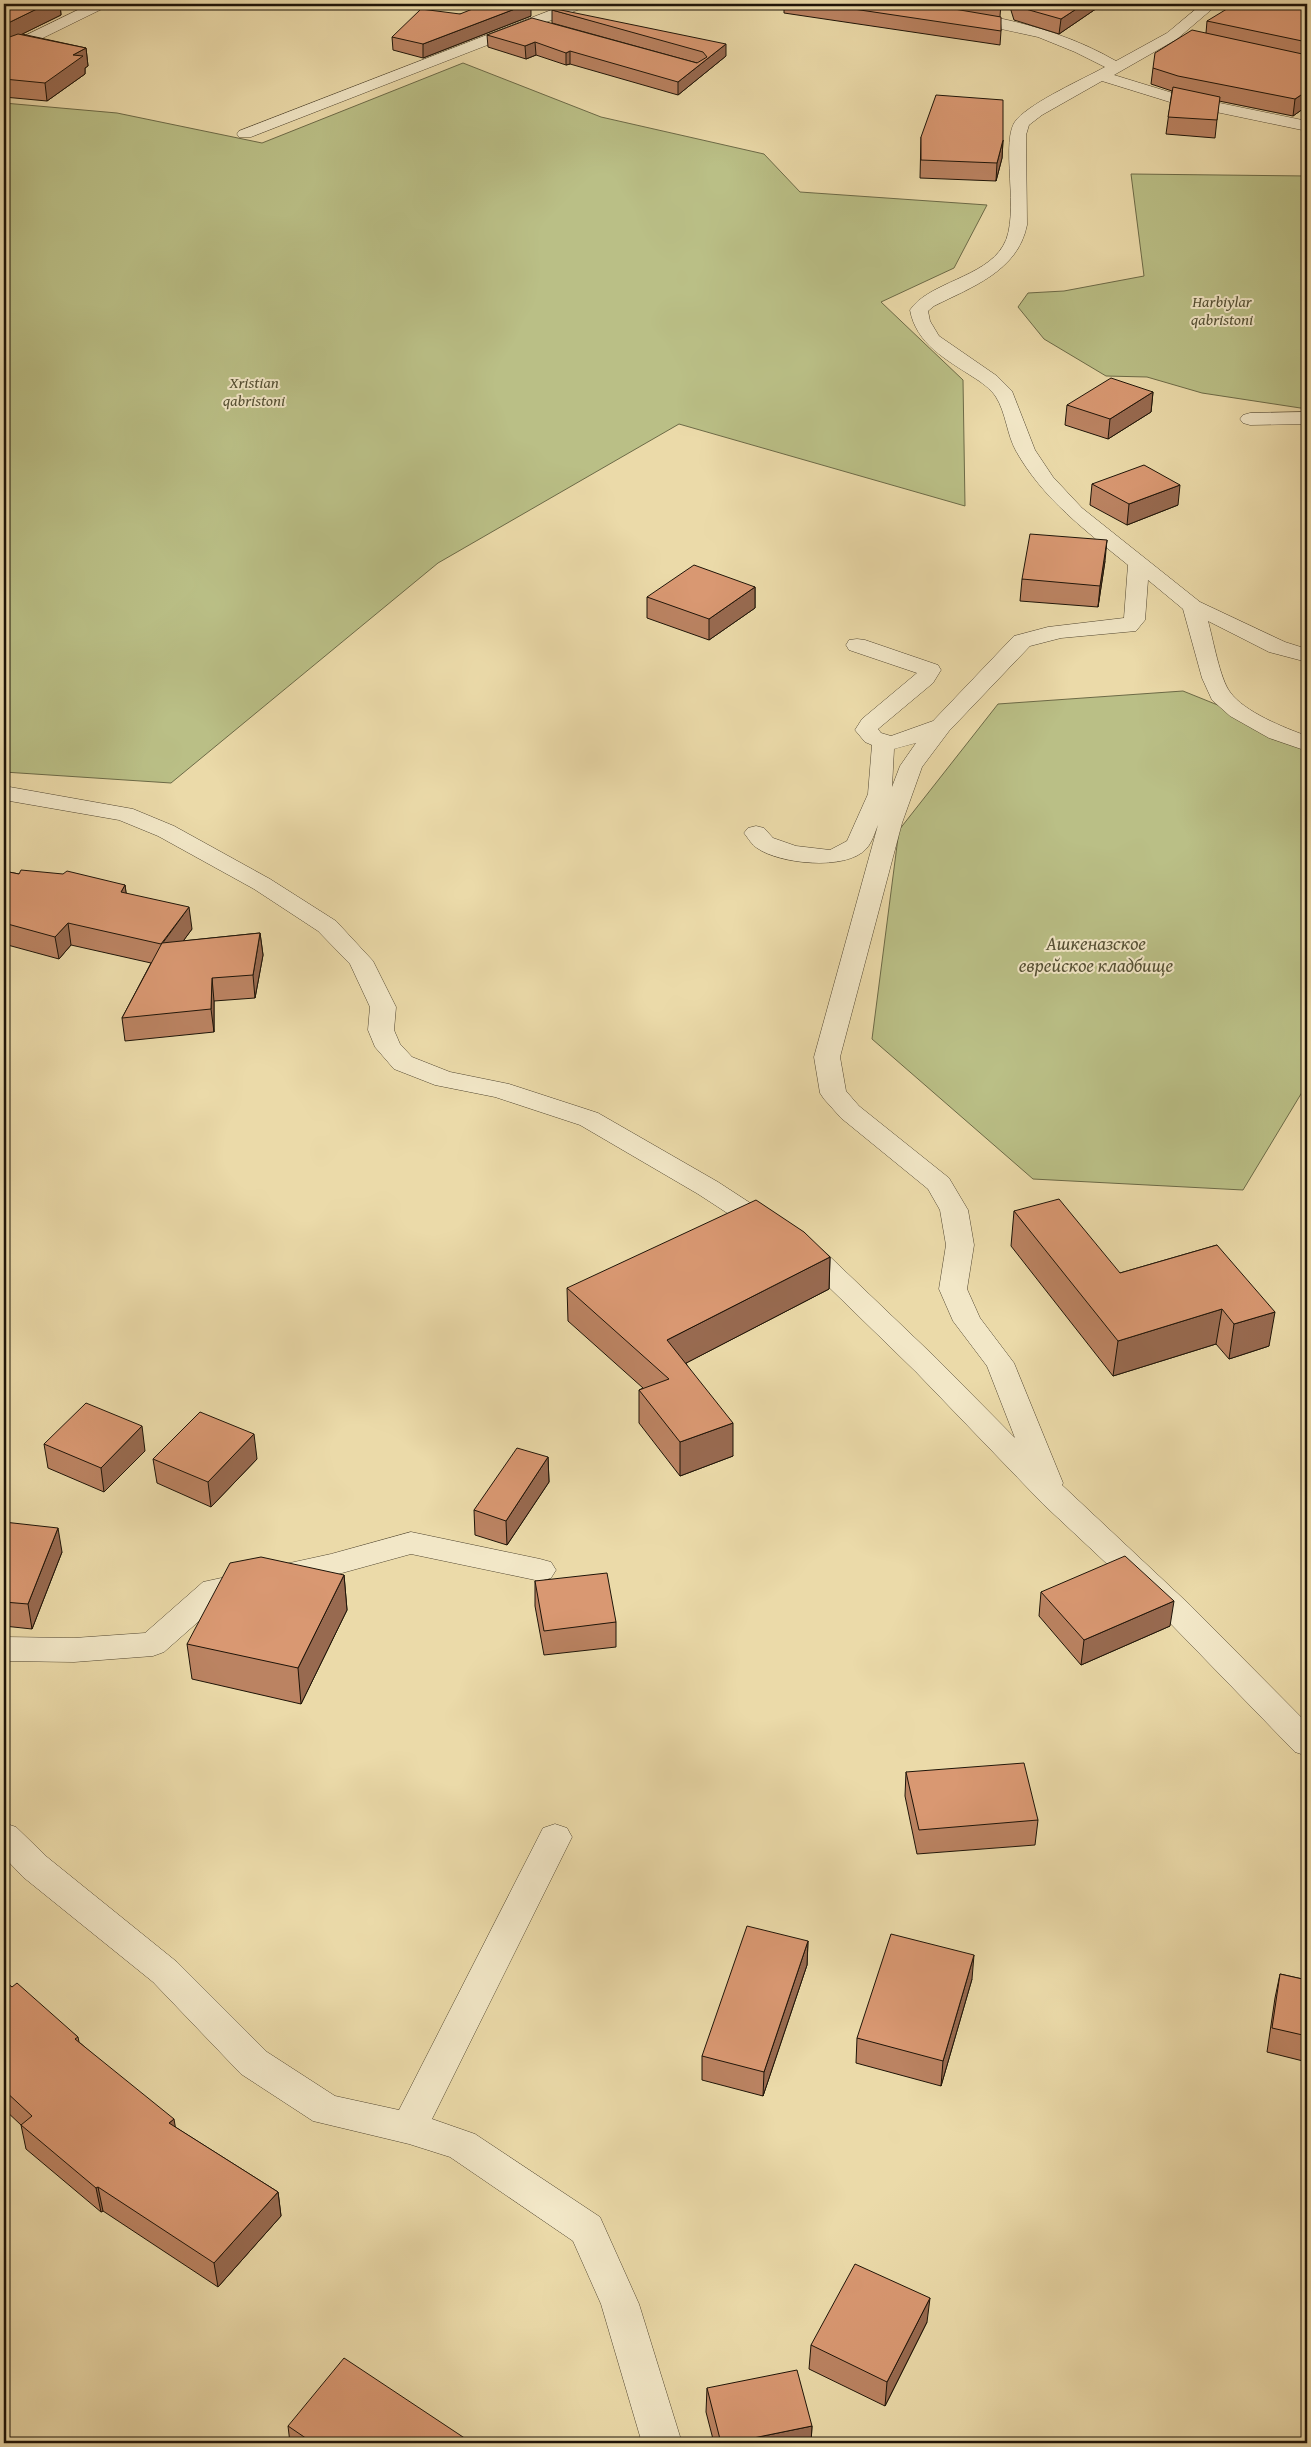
<svg xmlns="http://www.w3.org/2000/svg" width="1311" height="2447" font-family="'Gentium Book Plus',serif">
<rect width="100%" height="100%" fill="#ebdaa9"/>
<filter id="stains"><feTurbulence type="fractalNoise" baseFrequency=".004" numOctaves="4"/><feColorMatrix values="0 0 0 0 .2 0 0 0 0 .09 0 0 0 0 .02 0 0 0 .5 -.17"/></filter>
<radialGradient id="worn" r=".72"><stop offset=".6" stop-color="#630" stop-opacity="0"/><stop offset="1" stop-color="#630" stop-opacity=".3"/></radialGradient>
<!-- green -->
<path fill="#babf86" stroke="#6c6a47" d="M 463,63 L 601,117 L 764,154 L 800,192 L 987,205 L 954,268 L 881,302 L 963,380 L 965,506 L 679,424 L 438,563 L 171,783 L 4,772 L 4,103 L 117,113 L 262,143 Z
M 1131,174 L 1307,176 L 1307,409 L 1202,393 L 1147,377 L 1106,376 L 1044,339 L 1018,307 L 1028,293 L 1064,291 L 1144,276 Z
M 1183,691 L 1307,741 L 1307,1084 L 1243,1190 L 1033,1179 L 872,1039 L 899,830 L 998,704 Z"/>
<g fill="none" stroke-linecap="round" stroke-linejoin="round">
<defs>
<path id="minor" d="M 90,4 L 108,4 L 106,7 L 4,57 L 4,46 Z
M 567,4 L 587,4 L 585,7 L 251,137 L 239,137 L 237,134 L 239,131 Z
M 1202,4 L 1218,4 L 1177,39 L 1114,75 L 1176,94 L 1307,121 L 1307,131 L 1173,103 L 1102,81 L 1042,115 L 1029,125 L 1026,135 L 1027,225 C 1018,271 972,287 934,306 L 928,311 L 930,321 L 939,336 L 997,376 L 1012,391 L 1035,450 L 1053,477 L 1082,508 L 1200,602 L 1285,642 L 1307,649 L 1307,662 L 1269,652 L 1208,621 C 1213,639 1220,679 1230,692 C 1244,712 1285,728 1307,736 L 1307,751 L 1269,738 L 1230,716 L 1212,700 L 1202,678 L 1183,609 L 1148,580 L 1145,620 L 1136,631 L 1061,638 L 1030,646 L 949,731 L 922,767 L 902,823 L 840,1057 L 846,1091 L 859,1106 L 949,1178 L 968,1210 L 974,1245 L 967,1289 L 980,1318 L 1014,1363 L 1063,1483 L 1062,1485 L 1190,1605 L 1307,1723 L 1307,1756 L 1295,1752 L 1168,1621 L 1043,1504 L 916,1372 L 804,1263 L 698,1194 L 580,1125 L 495,1097 L 435,1085 L 394,1069 L 375,1047 L 368,1030 L 370,1007 L 350,964 L 318,931 L 254,889 L 158,836 L 119,820 L 4,800 L 4,786 L 133,809 L 174,826 L 270,879 L 336,921 L 373,961 L 396,1007 L 394,1030 L 400,1044 L 412,1057 L 450,1072 L 509,1084 L 598,1113 L 718,1182 L 824,1251 L 936,1358 L 1015,1438 L 987,1366 L 953,1321 L 939,1289 L 946,1245 L 940,1210 L 928,1189 L 841,1118 L 824,1099 L 820,1093 L 814,1057 L 878,825 C 875,832 872,843 866,849 C 846,871 779,864 757,848 C 752,845 748,838 744,833 L 748,828 L 756,826 L 764,828 L 773,838 L 796,846 L 830,850 L 847,841 L 868,794 L 872,745 L 865,742 L 855,730 L 862,719 L 917,673 L 849,650 L 846,645 L 849,640 L 857,639 L 865,640 L 938,665 L 941,670 L 933,683 L 878,729 L 881,733 L 891,736 L 933,721 L 1014,636 L 1048,627 L 1124,618 L 1128,565 C 1086,531 1043,499 1016,451 C 1007,435 1006,413 996,397 C 991,389 981,382 973,377 C 947,360 916,344 910,310 C 929,282 984,278 1003,246 C 1022,216 998,138 1017,119 C 1034,101 1081,80 1105,67 L 1075,52 L 1038,37 L 960,20 L 958,17 L 960,14 C 970,11 983,15 994,17 C 1037,26 1078,39 1116,61 L 1167,33 ZM 916,743 L 900,766 L 892,787 L 894,749 Z
M 1307,412 L 1307,424 L 1250,425 L 1243,423 L 1240,419 L 1243,415 L 1250,413 Z
M 411,1532 L 540,1559 L 551,1562 L 556,1570 L 551,1578 L 540,1581 L 411,1554 L 331,1576 L 224,1599 L 164,1652 L 153,1656 L 74,1662 L 4,1661 L 4,1637 L 74,1638 L 145,1633 L 203,1582 L 331,1554 Z
M 4,1823 L 16,1827 L 47,1857 L 177,1962 L 267,2052 L 335,2096 L 399,2110 L 543,1828 L 555,1824 L 567,1828 L 572,1837 L 432,2119 L 475,2134 L 600,2217 L 639,2304 L 682,2443 L 642,2443 L 601,2304 L 573,2241 L 450,2157 L 409,2144 L 313,2121 L 241,2074 L 153,1982 L 23,1877 L 4,1857 Z"/>
</defs>
<!-- minor casing -->
<use href="#minor" stroke="#514630" stroke-width="1"/>
<!-- minor -->
<use href="#minor" fill="#f2e7c7" fill-rule="evenodd"/>
</g>
<!-- wall -->
<path fill="#bb8362" stroke="#1e1408" d="M 4,4 L 60,4 L 61,15 L 22,34 L 86,48 L 88,66 L 85,68 L 85,74 L 47,101 L 4,97 Z
M 784,4 L 1001,4 L 1000,16 L 1001,31 L 1000,45 L 784,13 Z
M 1009,4 L 1103,4 L 1059,34 L 1014,20 Z
M 1116,4 L 1144,4 L 1140,6 Z
M 1307,4 L 1307,106 L 1293,116 L 1219,101 L 1215,138 L 1166,134 L 1172,91 L 1151,84 L 1153,68 L 1206,33 L 1207,21 Z
M 552,10 L 726,56 L 678,95 L 570,64 L 566,65 L 536,55 L 526,59 L 488,47 L 487,35 L 697,63 L 552,23 Z
M 460,14 L 531,16 L 423,58 L 393,50 L 392,37 Z
M 921,137 L 1003,140 L 1002,158 L 996,181 L 920,178 Z
M 1153,392 L 1151,412 L 1108,439 L 1065,425 L 1067,405 Z
M 1092,484 L 1178,505 L 1127,525 L 1090,505 Z
M 1105,561 L 1098,607 L 1020,601 L 1022,579 Z
M 755,587 L 755,608 L 709,640 L 647,618 L 647,597 Z
M 4,871 L 19,874 L 125,885 L 126,893 L 192,929 L 183,941 L 260,933 L 263,955 L 255,998 L 214,1001 L 214,1032 L 125,1041 L 122,1018 L 151,963 L 71,945 L 59,959 L 4,944 Z
M 1014,1211 L 1120,1273 L 1217,1245 L 1269,1346 L 1229,1359 L 1216,1344 L 1113,1376 L 1011,1246 Z
M 830,1257 L 829,1289 L 686,1363 L 733,1456 L 680,1476 L 639,1423 L 639,1390 L 643,1388 L 568,1321 L 567,1288 Z
M 44,1444 L 145,1451 L 104,1492 L 48,1468 Z
M 548,1457 L 549,1482 L 507,1545 L 475,1535 L 474,1510 Z
M 153,1459 L 257,1459 L 211,1507 L 157,1483 Z
M 4,1522 L 62,1552 L 32,1629 L 4,1626 Z
M 344,1575 L 347,1610 L 301,1704 L 192,1679 L 187,1644 Z
M 535,1581 L 616,1622 L 616,1647 L 544,1655 L 535,1606 Z
M 1041,1592 L 1170,1626 L 1081,1665 L 1039,1616 Z
M 906,1772 L 1038,1820 L 1035,1845 L 917,1854 L 905,1796 Z
M 808,1941 L 807,1965 L 763,2096 L 702,2080 L 702,2056 Z
M 1280,1974 L 1307,1980 L 1307,2062 L 1267,2052 L 1275,1998 Z
M 972,1979 L 941,2086 L 856,2063 L 857,2038 Z
M 4,1981 L 78,2037 L 79,2042 L 175,2127 L 278,2192 L 281,2216 L 218,2287 L 103,2211 L 101,2212 L 26,2149 L 21,2125 L 4,2109 Z
M 927,2322 L 885,2406 L 809,2369 L 811,2345 Z
M 707,2388 L 812,2426 L 811,2443 L 714,2443 L 706,2412 Z
M 288,2426 L 466,2439 L 466,2443 L 290,2443 Z"/>
<!-- shaded-wall -->
<path fill="#986a50" stroke="#1e1408" d="M 47,4 L 60,4 L 61,15 L 4,43 L 4,25 Z
M 528,4 L 531,4 L 531,16 L 423,58 L 423,44 Z
M 1084,4 L 1103,4 L 1059,34 L 1061,19 Z
M 535,42 L 536,55 L 526,59 L 525,46 Z
M 726,44 L 726,56 L 678,95 L 678,82 Z
M 86,48 L 88,66 L 85,68 L 85,74 L 47,101 L 45,83 L 73,55 Z
M 570,51 L 570,64 L 566,65 L 566,53 Z
M 1307,91 L 1307,106 L 1293,116 L 1295,99 Z
M 1003,140 L 1002,158 L 996,181 L 997,163 Z
M 1153,392 L 1151,412 L 1108,439 L 1110,419 Z
M 1180,485 L 1178,505 L 1127,525 L 1129,504 Z
M 1107,540 L 1105,561 L 1098,607 L 1100,586 Z
M 755,587 L 755,608 L 709,640 L 709,619 Z
M 125,885 L 128,907 L 121,892 Z
M 189,907 L 192,929 L 165,966 L 162,944 Z
M 68,923 L 71,945 L 59,959 L 55,937 Z
M 260,933 L 263,955 L 255,998 L 253,975 Z
M 212,978 L 214,1001 L 214,1032 L 211,1009 Z
M 830,1257 L 829,1289 L 667,1373 L 667,1340 Z
M 1222,1309 L 1216,1344 L 1113,1376 L 1118,1341 Z
M 1275,1312 L 1269,1346 L 1229,1359 L 1234,1324 Z
M 733,1423 L 733,1456 L 680,1476 L 680,1442 Z
M 142,1426 L 145,1451 L 104,1492 L 101,1468 Z
M 254,1434 L 257,1459 L 211,1507 L 208,1482 Z
M 548,1457 L 549,1482 L 507,1545 L 506,1521 Z
M 58,1528 L 62,1552 L 32,1629 L 28,1604 Z
M 344,1575 L 347,1610 L 301,1704 L 298,1668 Z
M 1174,1601 L 1170,1626 L 1081,1665 L 1084,1640 Z
M 808,1941 L 807,1965 L 763,2096 L 764,2072 Z
M 974,1955 L 972,1979 L 941,2086 L 943,2061 Z
M 174,2119 L 178,2143 L 169,2123 Z
M 98,2187 L 103,2211 L 101,2212 L 96,2188 Z
M 278,2192 L 281,2216 L 218,2287 L 214,2263 Z
M 930,2298 L 927,2322 L 885,2406 L 887,2382 Z
M 812,2426 L 811,2443 L 729,2443 Z"/>
<!-- building -->
<path fill="#d99872" stroke="#1e1408" d="M 4,4 L 47,4 L 4,25 Z
M 485,4 L 528,4 L 423,44 L 392,37 L 421,9 L 460,14 Z
M 820,4 L 925,4 L 1001,17 L 1001,31 Z
M 1014,4 L 1084,4 L 1061,19 L 1015,6 Z
M 1235,4 L 1307,4 L 1307,42 L 1207,21 Z
M 556,9 L 726,44 L 678,82 L 570,51 L 566,53 L 535,42 L 525,46 L 487,35 L 532,18 L 697,63 L 707,57 L 703,52 L 552,10 Z
M 1192,30 L 1307,55 L 1307,91 L 1295,99 L 1178,76 L 1153,68 L 1155,53 Z
M 18,34 L 86,48 L 73,55 L 83,56 L 45,83 L 4,79 L 4,39 Z
M 1173,87 L 1220,97 L 1217,120 L 1168,117 Z
M 936,95 L 1003,100 L 1003,140 L 997,163 L 921,160 L 921,137 Z
M 1111,378 L 1153,392 L 1110,419 L 1067,405 Z
M 1144,465 L 1180,485 L 1129,504 L 1092,484 Z
M 1030,534 L 1107,540 L 1100,586 L 1022,579 Z
M 694,565 L 755,587 L 709,619 L 647,597 Z
M 21,870 L 63,874 L 67,871 L 125,885 L 121,892 L 189,907 L 161,944 L 68,923 L 55,937 L 4,923 L 4,901 L 5,898 L 4,898 L 4,871 L 19,874 Z
M 260,933 L 253,975 L 212,978 L 211,1009 L 122,1018 L 162,943 Z
M 1059,1199 L 1120,1273 L 1217,1245 L 1275,1312 L 1234,1324 L 1222,1309 L 1118,1341 L 1014,1211 Z
M 756,1200 L 804,1232 L 830,1257 L 667,1340 L 733,1423 L 680,1442 L 639,1390 L 669,1379 L 567,1288 Z
M 86,1403 L 142,1426 L 101,1468 L 44,1444 Z
M 200,1412 L 254,1434 L 208,1482 L 153,1459 Z
M 517,1448 L 548,1457 L 506,1521 L 474,1510 Z
M 4,1522 L 58,1528 L 28,1604 L 4,1602 Z
M 1125,1556 L 1174,1601 L 1084,1640 L 1041,1592 Z
M 261,1557 L 344,1575 L 298,1668 L 187,1644 L 230,1563 Z
M 607,1573 L 616,1622 L 544,1631 L 535,1581 Z
M 1024,1763 L 1038,1820 L 919,1830 L 906,1772 Z
M 747,1926 L 808,1941 L 764,2072 L 702,2056 Z
M 891,1934 L 974,1955 L 943,2061 L 857,2038 Z
M 1280,1974 L 1307,1980 L 1307,2036 L 1272,2028 Z
M 4,1981 L 12,1987 L 17,1983 L 78,2037 L 75,2039 L 174,2119 L 169,2123 L 278,2192 L 214,2263 L 98,2187 L 96,2188 L 21,2125 L 32,2116 L 4,2090 Z
M 855,2264 L 930,2298 L 887,2382 L 811,2345 Z
M 344,2358 L 466,2439 L 462,2443 L 313,2443 L 288,2426 Z
M 797,2370 L 812,2426 L 729,2443 L 721,2443 L 707,2388 Z"/>
<g text-anchor="middle" stroke-width="4" stroke-linejoin="round" paint-order="stroke">
<!-- far-park labels -->
<g font-size="16" font-style="italic" fill="#555034" stroke="#f2e7c7">
<text x="1222" y="307">Harbiylar<tspan x="1222" dy="18">qabristoni</tspan></text>
<text x="254" y="388">Xristian<tspan x="254" dy="18">qabristoni</tspan></text>
</g>
<!-- park labels -->
<g font-size="19" font-style="italic" fill="#555034" stroke="#f2e7c7">
<text x="1096" y="950">Ашкеназское<tspan x="1096" dy="22">еврейское кладбище</tspan></text>
</g>
</g>
<!-- margin -->
<rect width="1311" height="2447" fill="none" stroke="#ebdaa9" stroke-width="20"/>
<rect x="5" y="5" width="1301" height="2437" fill="none" stroke="#1e1408" stroke-width="2.5"/>
<rect x="10" y="10" width="1291" height="2427" fill="none" stroke="#1e1408"/>
<rect width="100%" height="100%" filter="url(#stains)"/>
<rect width="100%" height="100%" fill="url(#worn)"/>
</svg>
